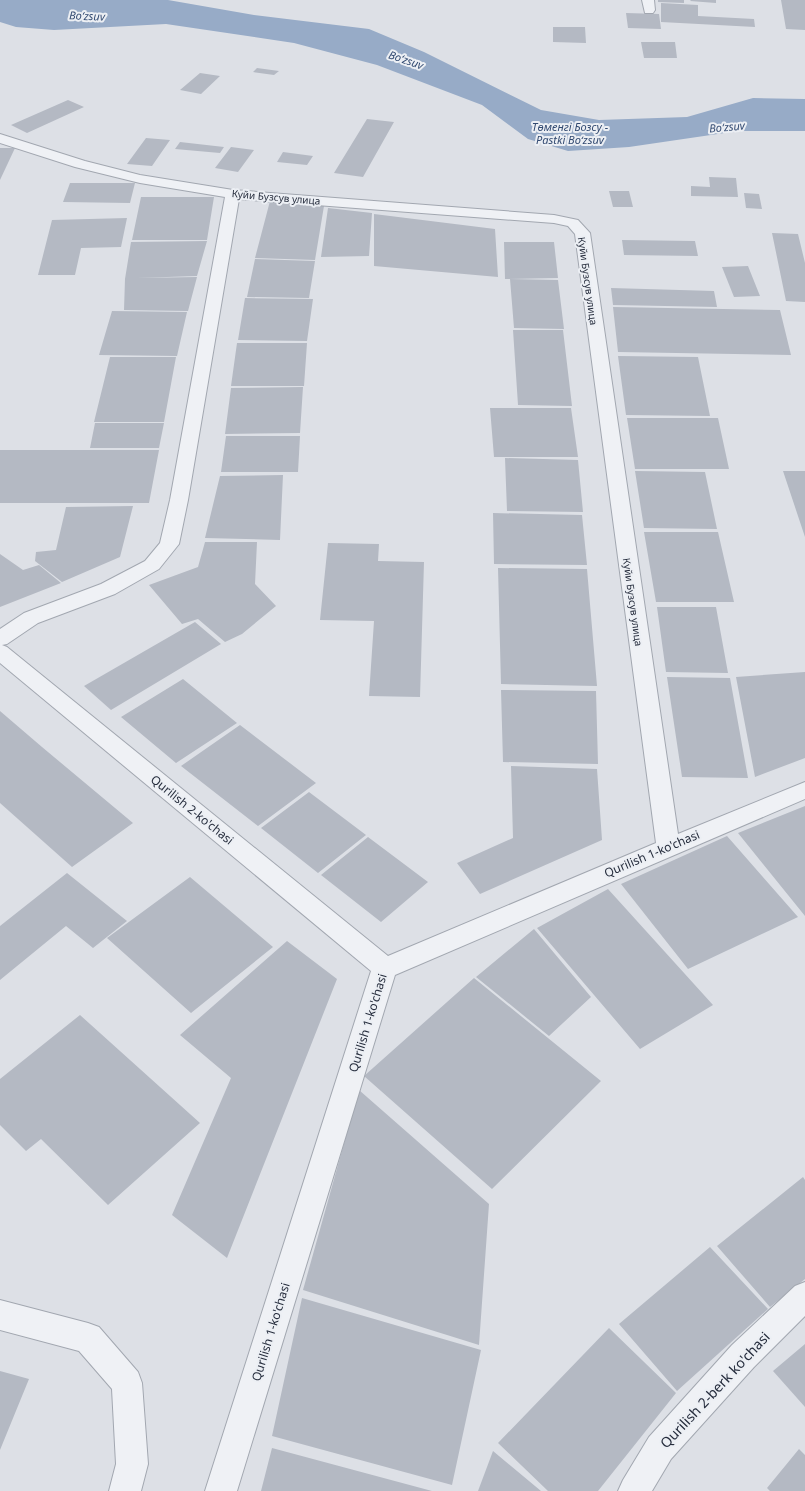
<svg xmlns="http://www.w3.org/2000/svg" width="805" height="1491" font-family="'Noto Sans',sans-serif">
<rect width="100%" height="100%" fill="#dde0e6"/>
<!-- water -->
<path fill="#97abc7" d="M 0,0 L 168,0 L 254,15 L 369,29 L 424,52 L 541,110 L 599,120 L 687,117 L 753,98 L 805,99 L 805,131 L 738,131 L 629,147 L 568,151 L 528,139 L 482,105 L 377,65 L 294,43 L 166,24 L 54,30 L 16,27 L 0,22 Z"/>
<!-- building -->
<path fill="#b4b9c3" d="M 658,0 L 684,0 L 684,3 L 658,2 Z
M 691,0 L 716,0 L 716,3 L 690,1 Z
M 781,0 L 805,0 L 805,30 L 786,29 Z
M 661,3 L 698,5 L 698,16 L 754,19 L 755,27 L 661,22 Z
M 626,13 L 659,14 L 661,29 L 628,28 Z
M 553,27 L 585,27 L 586,43 L 553,42 Z
M 641,42 L 675,42 L 677,58 L 644,58 Z
M 257,68 L 279,71 L 274,75 L 253,72 Z
M 200,73 L 220,76 L 201,94 L 180,90 Z
M 68,100 L 84,107 L 27,133 L 11,125 Z
M 367,119 L 394,122 L 363,177 L 334,173 Z
M 146,138 L 170,140 L 152,166 L 127,164 Z
M 180,142 L 224,147 L 220,153 L 175,149 Z
M 231,147 L 254,150 L 238,172 L 215,168 Z
M 0,148 L 15,148 L 0,180 Z
M 283,152 L 313,156 L 307,165 L 277,162 Z
M 709,177 L 736,178 L 738,197 L 691,196 L 691,186 L 710,187 Z
M 70,183 L 135,183 L 130,203 L 63,202 Z
M 609,191 L 629,191 L 633,207 L 613,207 Z
M 744,193 L 759,194 L 762,209 L 746,208 Z
M 141,197 L 214,197 L 207,240 L 132,240 Z
M 270,201 L 324,206 L 315,260 L 255,258 Z
M 328,208 L 372,213 L 369,256 L 321,257 Z
M 374,214 L 495,229 L 498,277 L 374,266 Z
M 127,218 L 121,247 L 81,248 L 75,275 L 38,275 L 52,220 Z
M 772,233 L 798,234 L 805,263 L 805,302 L 786,301 Z
M 622,240 L 695,241 L 698,256 L 624,255 Z
M 207,241 L 197,276 L 137,278 L 197,277 L 188,311 L 124,310 L 125,279 L 131,242 Z
M 504,242 L 554,242 L 558,278 L 505,279 Z
M 255,259 L 315,261 L 309,298 L 247,297 Z
M 748,266 L 760,296 L 734,297 L 722,267 Z
M 510,279 L 558,280 L 564,329 L 514,328 Z
M 611,288 L 714,291 L 717,307 L 613,305 Z
M 245,298 L 313,299 L 307,341 L 238,340 Z
M 613,307 L 780,310 L 791,355 L 618,352 Z
M 112,311 L 187,312 L 177,356 L 99,355 Z
M 513,330 L 563,330 L 572,406 L 518,405 Z
M 237,343 L 307,343 L 304,386 L 231,386 Z
M 618,356 L 698,357 L 710,416 L 626,415 Z
M 110,357 L 176,357 L 164,422 L 94,422 Z
M 303,387 L 300,433 L 225,434 L 231,388 Z
M 490,408 L 571,408 L 578,457 L 494,457 Z
M 627,418 L 718,418 L 729,469 L 635,469 Z
M 95,423 L 164,423 L 159,448 L 90,448 Z
M 226,436 L 300,436 L 298,472 L 221,472 Z
M 0,450 L 159,450 L 149,503 L 0,503 Z
M 505,458 L 578,460 L 583,512 L 507,511 Z
M 635,471 L 705,472 L 717,529 L 644,528 Z
M 783,471 L 805,471 L 805,537 Z
M 283,475 L 280,540 L 205,538 L 220,476 Z
M 133,506 L 120,557 L 62,582 L 35,561 L 36,552 L 56,550 L 66,507 Z
M 493,513 L 582,515 L 587,565 L 494,564 Z
M 644,532 L 718,532 L 734,602 L 656,602 Z
M 205,542 L 257,542 L 255,584 L 276,606 L 242,634 L 225,642 L 198,619 L 182,624 L 149,585 L 198,567 Z
M 328,543 L 379,544 L 378,561 L 424,562 L 420,697 L 369,696 L 374,621 L 320,620 Z
M 0,554 L 23,570 L 39,565 L 61,583 L 0,607 Z
M 498,568 L 587,569 L 597,686 L 501,684 Z
M 657,607 L 716,607 L 728,673 L 666,672 Z
M 195,622 L 221,644 L 111,710 L 84,686 Z
M 805,672 L 805,758 L 755,777 L 736,677 Z
M 667,677 L 730,678 L 748,778 L 682,777 Z
M 183,679 L 237,723 L 176,763 L 121,717 Z
M 501,690 L 596,691 L 598,764 L 503,762 Z
M 0,711 L 42,747 L 133,823 L 72,867 L 0,803 Z
M 240,725 L 316,783 L 258,826 L 181,766 Z
M 511,766 L 597,769 L 602,840 L 480,894 L 457,863 L 513,838 Z
M 309,792 L 366,835 L 318,873 L 261,828 Z
M 805,806 L 805,916 L 738,833 Z
M 727,836 L 798,917 L 688,969 L 621,884 Z
M 368,837 L 428,882 L 381,922 L 321,875 Z
M 67,873 L 127,921 L 93,948 L 66,926 L 0,980 L 0,926 Z
M 190,877 L 273,947 L 191,1013 L 107,938 Z
M 608,889 L 713,1005 L 640,1049 L 537,928 Z
M 534,929 L 591,997 L 549,1036 L 476,977 Z
M 287,941 L 337,979 L 227,1258 L 172,1215 L 231,1078 L 180,1035 Z
M 474,978 L 601,1081 L 492,1189 L 364,1076 Z
M 80,1015 L 200,1123 L 108,1205 L 41,1139 L 26,1151 L 0,1125 L 0,1079 Z
M 359,1090 L 489,1204 L 479,1345 L 303,1290 Z
M 803,1177 L 805,1180 L 805,1279 L 770,1307 L 717,1246 Z
M 710,1247 L 768,1309 L 677,1391 L 619,1324 Z
M 302,1298 L 481,1350 L 452,1485 L 272,1436 Z
M 609,1328 L 676,1393 L 598,1491 L 548,1491 L 498,1443 Z
M 805,1344 L 805,1407 L 773,1371 Z
M 0,1371 L 29,1379 L 0,1450 Z
M 272,1448 L 432,1491 L 261,1491 Z
M 799,1449 L 805,1455 L 805,1491 L 770,1491 L 767,1488 Z
M 493,1451 L 541,1491 L 478,1491 Z"/>
<g fill="none" stroke-linecap="round" stroke-linejoin="round">
<defs>
<path id="minor" d="M 642,0 L 654,0 L 655,10 L 653,13 L 645,13 Z
M 0,134 L 85,161 L 140,175 L 233,190 L 554,215 L 578,220 L 590,233 L 678,834 L 805,782 L 805,799 L 395,975 L 237,1491 L 205,1491 L 371,971 L 0,663 L 0,629 L 24,613 L 101,584 L 145,561 L 160,543 L 170,500 L 225,197 L 140,183 L 75,167 L 0,143 ZM 239,199 L 554,223 L 568,226 L 575,234 L 656,843 L 388,956 L 7,647 L 2,645 L 7,644 L 38,623 L 115,594 L 159,569 L 179,544 L 188,500 Z
M 805,1282 L 805,1316 L 754,1367 L 671,1459 L 652,1491 L 618,1491 L 623,1480 L 649,1437 L 732,1345 L 795,1286 Z
M 0,1300 L 88,1323 L 99,1327 L 138,1372 L 142,1383 L 148,1464 L 141,1491 L 109,1491 L 116,1464 L 112,1389 L 79,1351 L 0,1330 Z"/>
</defs>
<!-- minor casing -->
<use href="#minor" stroke="#a2a7b0" stroke-width="2"/>
<!-- minor -->
<use href="#minor" fill="#eff1f5" fill-rule="evenodd"/>
</g>
<g text-anchor="middle" stroke-width="4" stroke-linejoin="round" paint-order="stroke">
<!-- far-street labels -->
<g font-size="10" fill="#262d3d" stroke="#eceff4">
<text transform="translate(276 197) rotate(5)" y="4">Куйи Бузсув улица</text>
<text transform="translate(588 281) rotate(82)" y="4">Куйи Бузсув улица</text>
<text transform="translate(633 602) rotate(82)" y="4">Куйи Бузсув улица</text>
</g>
<!-- far-water labels -->
<g font-size="11" font-style="italic" fill="#314970" stroke="#eceff4">
<text transform="translate(87 16) rotate(2)" y="4">Boʻzsuv</text>
<text transform="translate(406 60) rotate(19)" y="4">Boʻzsuv</text>
<text x="570" y="131">Төменгі Бозсу -<tspan x="570" dy="13">Pastki Boʻzsuv</tspan></text>
<text transform="translate(727 127) rotate(-5)" y="4">Boʻzsuv</text>
</g>
<!-- street labels -->
<g font-size="12" fill="#262d3d" stroke="#eceff4">
<text transform="translate(192 810) rotate(39)" y="4">Qurilish 2-ko'chasi</text>
<text transform="translate(652 854) rotate(-23)" y="4">Qurilish 1-ko'chasi</text>
<text transform="translate(368 1023) rotate(-73)" y="4">Qurilish 1-ko'chasi</text>
<text transform="translate(271 1332) rotate(-73)" y="4">Qurilish 1-ko'chasi</text>
</g>
<!-- near-street labels -->
<g font-size="14" fill="#262d3d" stroke="#eceff4">
<text transform="translate(715 1390) rotate(-47)" y="5">Qurilish 2-berk ko'chasi</text>
</g>
</g>
</svg>
